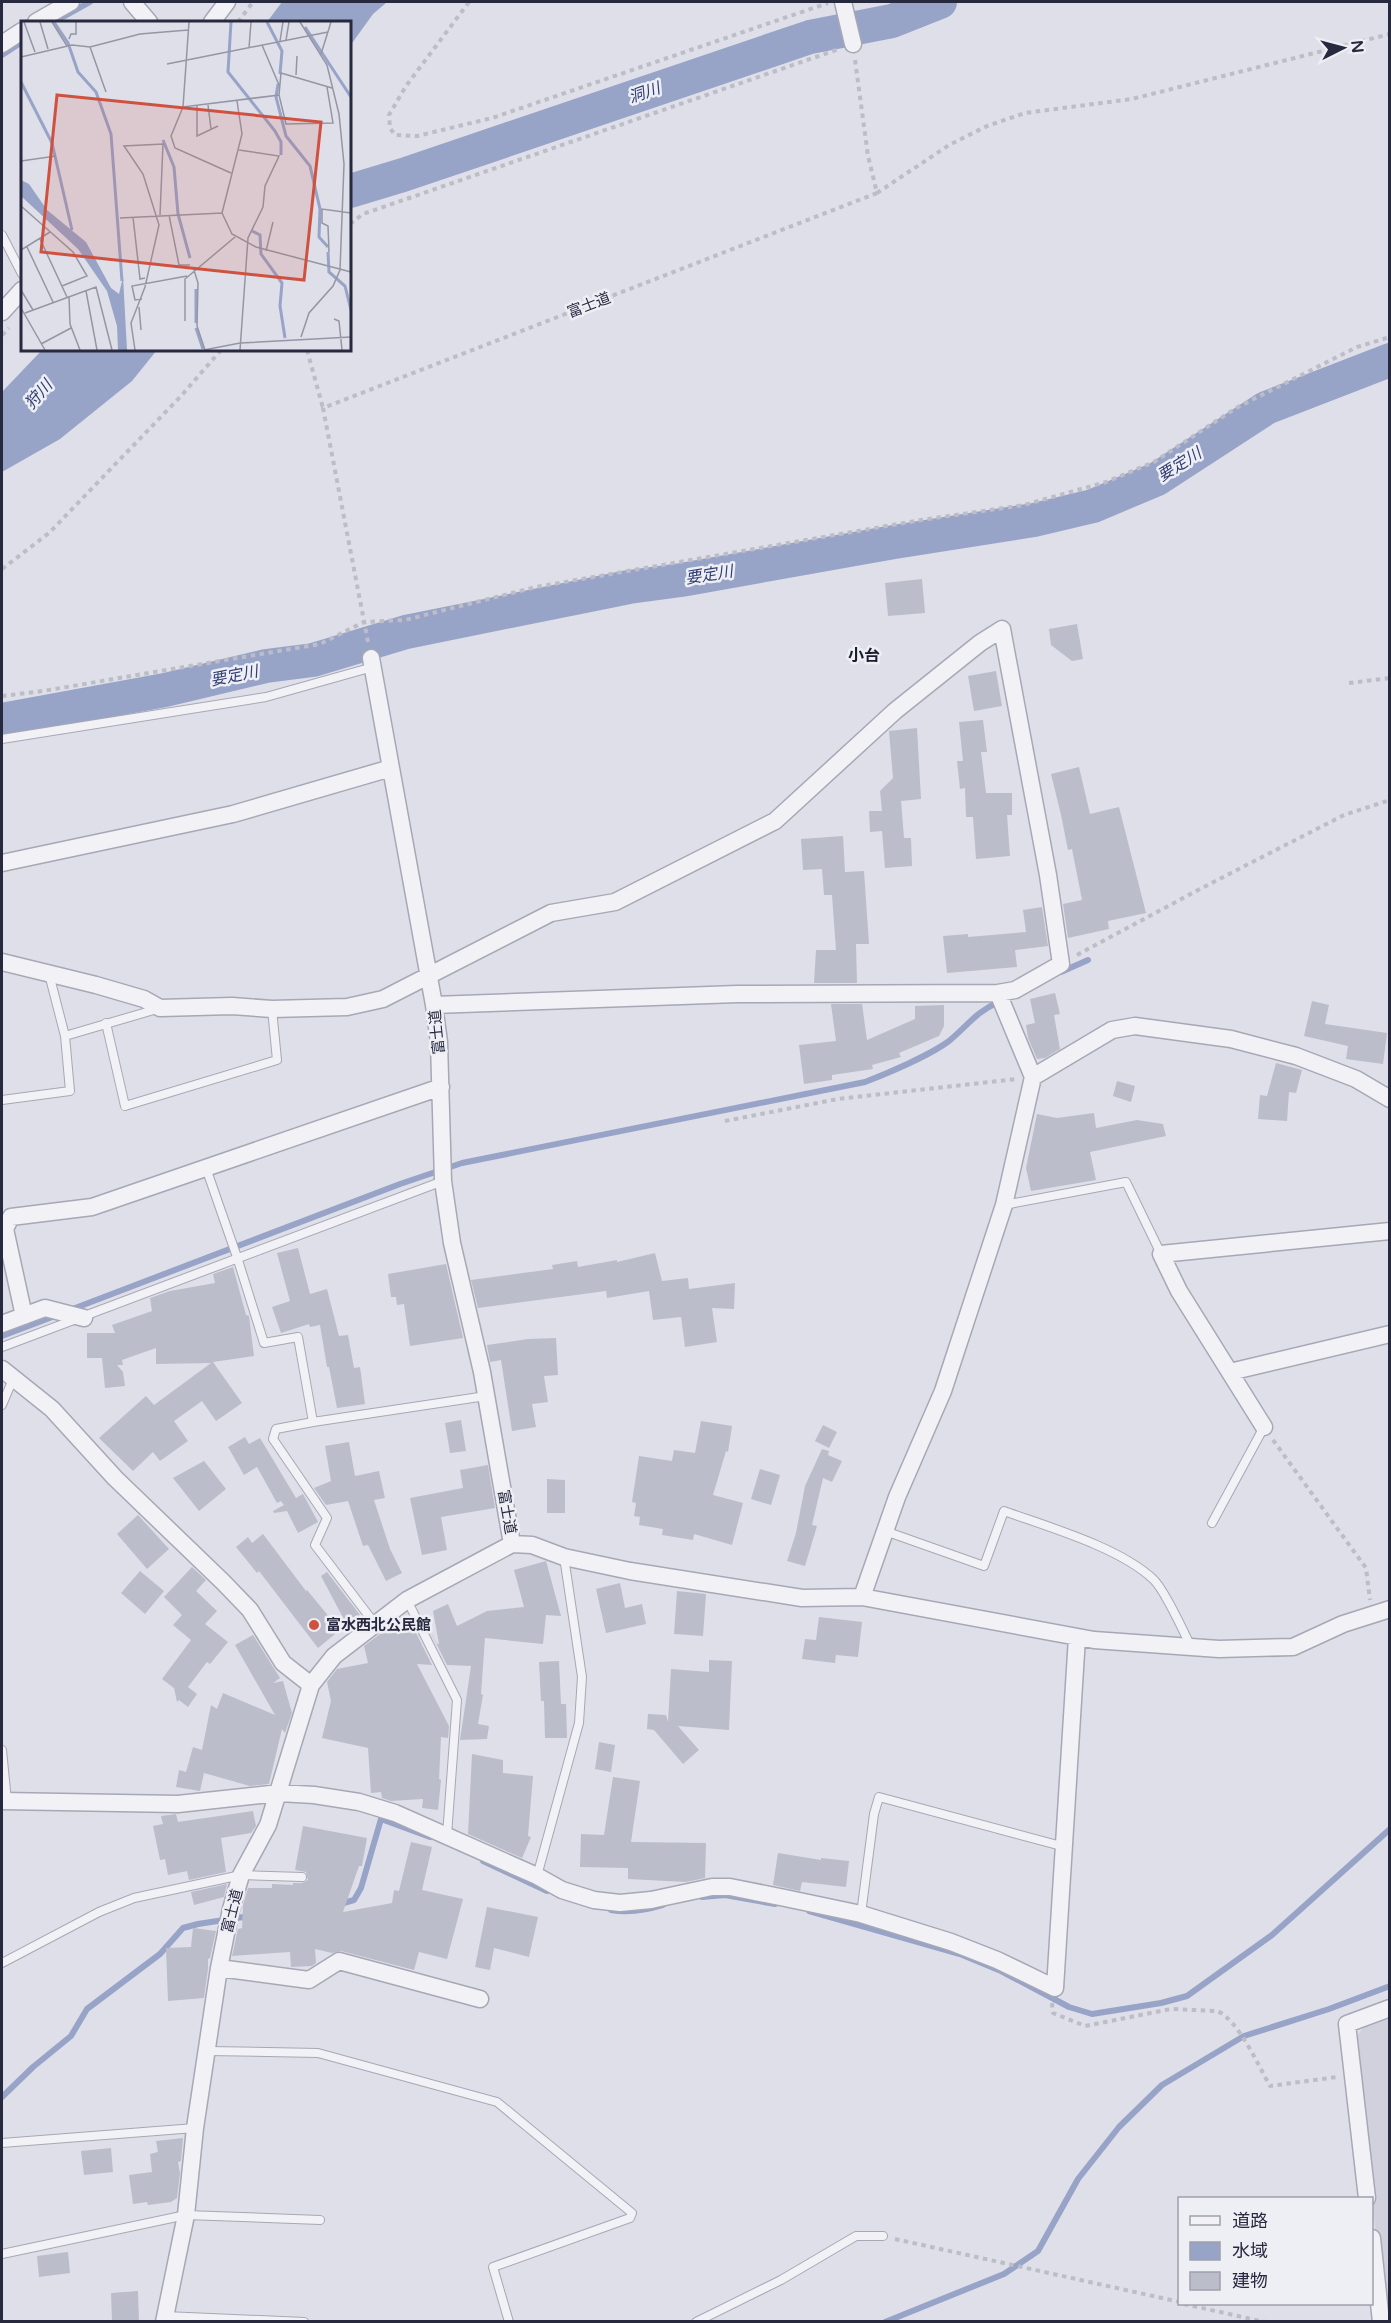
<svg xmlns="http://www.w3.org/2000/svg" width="1391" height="2323" font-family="'Varela Round','Noto Sans JP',sans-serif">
<rect width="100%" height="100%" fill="#dedfe8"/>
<!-- built -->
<path fill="#d0d1dd" d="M 1389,2014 L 1389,2321 L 1386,2321 L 1355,2050 L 1356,2038 L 1364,2026 Z"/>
<!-- water -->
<path fill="#98a3c8" d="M 282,2 L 387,2 L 373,14 L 350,46 L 350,22 L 267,22 Z
M 42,350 L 157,350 L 132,381 L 60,439 L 2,472 L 2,392 Z"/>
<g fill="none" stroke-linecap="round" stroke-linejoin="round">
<!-- stream -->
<path stroke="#98a3c8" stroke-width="6" d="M 54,22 L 90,2
M 2,55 L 22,42
M 1061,972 L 1088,960
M 70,1310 L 400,1184 L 462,1163 L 865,1082 C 888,1073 930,1055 949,1041 C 969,1024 975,1013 1000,1001
M 2,1336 L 55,1316
M 483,1861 L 547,1891
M 702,1897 L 725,1895 L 775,1904
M 340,1904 L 354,1900 L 361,1888 L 381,1819 L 430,1837
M 611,1910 C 628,1913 647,1910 663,1905
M 809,1911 L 960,1954 L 1001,1971 L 1069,2007 L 1092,2014 L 1161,2003 L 1187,1996 L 1272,1935 L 1390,1829
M 2,2097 L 33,2067 L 71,2036 L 87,2009 L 160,1954 L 183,1928 L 198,1924 L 250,1916
M 885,2322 L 1004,2274 L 1038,2251 L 1078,2179 L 1119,2127 L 1162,2085 L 1244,2036 L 1329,2009 L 1390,1986"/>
<!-- river -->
<path stroke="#98a3c8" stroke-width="34" d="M 350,191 L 403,175 L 810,37 L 892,21 L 940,2
M 2,720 L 165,690 L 266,666 L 313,660 L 406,632 L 629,587 L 681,580 L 894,542 L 1034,520 L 1093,506 L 1157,479 L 1266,408 L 1390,360"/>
</g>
<!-- building -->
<path fill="#bbbdcb" d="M 922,579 L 925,613 L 888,616 L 885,583 Z
M 1077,624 L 1083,659 L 1072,661 L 1051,645 L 1049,629 Z
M 996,671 L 1002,706 L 974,711 L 968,676 Z
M 983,720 L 987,752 L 981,752 L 986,793 L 1012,793 L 1012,815 L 1007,815 L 1010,856 L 976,859 L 973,817 L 966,817 L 965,788 L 960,789 L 957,761 L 963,761 L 959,722 Z
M 917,728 L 921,799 L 901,801 L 904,838 L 911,838 L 912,866 L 885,868 L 882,831 L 870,832 L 869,811 L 882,811 L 880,791 L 893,778 L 889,731 Z
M 1079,767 L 1090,814 L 1119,807 L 1146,913 L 1108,921 L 1109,929 L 1068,938 L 1063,904 L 1082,900 L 1072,849 L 1068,850 L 1061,815 L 1051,774 Z
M 843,836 L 845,872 L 864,871 L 869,944 L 856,944 L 857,983 L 814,983 L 816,950 L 836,950 L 832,895 L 824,895 L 822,869 L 803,870 L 801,839 Z
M 1042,907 L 1048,946 L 1015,950 L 1017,967 L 947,973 L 943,936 L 968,934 L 968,937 L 1026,932 L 1023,910 Z
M 1055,993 L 1060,1014 L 1054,1015 L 1060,1049 L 1045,1058 L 1037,1059 L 1028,1038 L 1026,1025 L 1035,1023 L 1030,999 Z
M 1312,1001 L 1329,1005 L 1325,1024 L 1387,1033 L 1383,1064 L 1346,1059 L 1348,1046 L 1304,1036 Z
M 831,1004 L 862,1004 L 867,1040 L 915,1019 L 915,1006 L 944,1005 L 944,1026 L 939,1036 L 899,1053 L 901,1057 L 872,1065 L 873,1069 L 832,1075 L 832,1080 L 804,1084 L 799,1045 L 836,1041 Z
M 1276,1063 L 1302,1070 L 1296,1093 L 1289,1092 L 1287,1121 L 1258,1119 L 1260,1095 L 1267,1096 Z
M 1117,1081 L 1135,1086 L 1131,1102 L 1113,1096 Z
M 1094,1113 L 1096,1128 L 1137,1120 L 1163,1124 L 1166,1136 L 1090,1152 L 1096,1180 L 1031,1191 L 1026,1168 L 1037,1114 L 1057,1118 Z
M 298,1248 L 310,1294 L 327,1289 L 339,1336 L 348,1335 L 354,1368 L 360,1367 L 365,1404 L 337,1408 L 329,1367 L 327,1367 L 320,1325 L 310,1327 L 309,1324 L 281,1333 L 272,1307 L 290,1301 L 277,1253 Z
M 655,1253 L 662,1281 L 688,1278 L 689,1289 L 735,1283 L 734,1309 L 712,1308 L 717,1342 L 685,1347 L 681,1317 L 653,1320 L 649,1291 L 607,1298 L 606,1291 L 478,1308 L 471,1280 L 553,1269 L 552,1265 L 577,1261 L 578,1267 L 617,1260 L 617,1262 Z
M 446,1264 L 463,1338 L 410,1346 L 404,1304 L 397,1305 L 396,1297 L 391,1297 L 388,1274 Z
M 233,1267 L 246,1315 L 249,1316 L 254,1356 L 213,1362 L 242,1403 L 216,1421 L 202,1401 L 174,1421 L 188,1441 L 160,1461 L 153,1452 L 133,1471 L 99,1438 L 146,1396 L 154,1405 L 211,1363 L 156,1364 L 156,1348 L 122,1360 L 123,1365 L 117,1365 L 123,1372 L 125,1386 L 105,1388 L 102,1358 L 87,1358 L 87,1333 L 115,1333 L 112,1325 L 152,1311 L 150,1298 L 170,1291 L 215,1283 L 213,1274 Z
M 556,1338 L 558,1375 L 544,1376 L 548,1402 L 532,1404 L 536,1427 L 512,1431 L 501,1360 L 490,1362 L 487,1345 L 528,1339 Z
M 461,1420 L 466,1451 L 450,1453 L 445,1423 Z
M 701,1421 L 732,1426 L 728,1452 L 726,1451 L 713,1495 L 743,1503 L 732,1545 L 694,1534 L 693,1540 L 662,1535 L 663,1529 L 639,1525 L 640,1517 L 634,1516 L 636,1503 L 632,1502 L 639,1456 L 672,1461 L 674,1450 L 695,1453 Z
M 823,1425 L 837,1432 L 829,1448 L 815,1441 Z
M 245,1437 L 249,1444 L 260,1438 L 296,1498 L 303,1494 L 318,1522 L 298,1533 L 287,1511 L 274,1513 L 273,1511 L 284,1505 L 281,1501 L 277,1503 L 257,1467 L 244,1475 L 228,1447 Z
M 349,1442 L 355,1476 L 379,1471 L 385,1498 L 374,1500 L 390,1549 L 402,1573 L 386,1581 L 368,1545 L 363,1546 L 348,1501 L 326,1505 L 314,1488 L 331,1481 L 325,1446 Z
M 822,1449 L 829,1451 L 828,1455 L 842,1461 L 832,1482 L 823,1478 L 812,1525 L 817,1526 L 805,1566 L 787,1561 L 796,1533 L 805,1486 Z
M 204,1461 L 226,1489 L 199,1511 L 173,1478 Z
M 488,1465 L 495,1508 L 441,1517 L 447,1550 L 422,1555 L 410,1498 L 463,1488 L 460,1470 Z
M 760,1469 L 780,1475 L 771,1505 L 751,1499 Z
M 547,1479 L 565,1480 L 565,1513 L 547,1513 Z
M 138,1515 L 169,1549 L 147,1569 L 117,1534 Z
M 263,1534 L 306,1591 L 307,1590 L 340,1630 L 318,1648 L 259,1571 L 257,1573 L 236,1547 L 248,1537 L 252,1543 Z
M 546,1561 L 561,1616 L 546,1615 L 543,1644 L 485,1638 L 481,1694 L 483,1695 L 478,1724 L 489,1726 L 487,1739 L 460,1740 L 471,1666 L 447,1665 L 424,1619 L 437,1644 L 439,1644 L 433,1611 L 448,1604 L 457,1626 L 487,1611 L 524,1607 L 514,1570 Z
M 192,1567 L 206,1580 L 196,1591 L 217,1611 L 205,1624 L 228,1642 L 210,1664 L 207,1662 L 188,1687 L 197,1694 L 188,1707 L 179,1700 L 177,1702 L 174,1688 L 162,1679 L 191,1640 L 173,1625 L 182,1615 L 164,1597 Z
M 140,1571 L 164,1591 L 145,1614 L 121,1593 Z
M 327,1572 L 360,1615 L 347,1625 L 321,1576 Z
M 620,1583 L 625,1608 L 642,1604 L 646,1624 L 606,1633 L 596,1589 Z
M 677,1591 L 706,1594 L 703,1636 L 674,1634 Z
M 819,1617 L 862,1622 L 858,1657 L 836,1655 L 835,1663 L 802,1659 L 805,1639 L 816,1640 Z
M 412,1625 L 432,1665 L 417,1664 L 449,1726 L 448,1738 L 441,1737 L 439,1779 L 441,1780 L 438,1810 L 422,1808 L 423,1799 L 391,1801 L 382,1798 L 381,1792 L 371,1793 L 368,1748 L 322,1738 L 331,1701 L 327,1682 L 337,1669 L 368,1663 L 364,1646 L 380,1634 Z
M 253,1635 L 280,1678 L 273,1683 L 283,1681 L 292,1713 L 285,1733 L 282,1729 L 269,1784 L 250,1786 L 204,1773 L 200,1791 L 176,1787 L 179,1770 L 186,1772 L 193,1747 L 202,1750 L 211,1705 L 217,1709 L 223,1693 L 275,1715 L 235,1645 Z
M 709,1660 L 732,1661 L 729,1730 L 678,1726 L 699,1750 L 683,1764 L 654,1730 L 647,1729 L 648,1714 L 666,1715 L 668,1722 L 671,1669 L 709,1672 Z
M 559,1661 L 561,1704 L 566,1704 L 567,1738 L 545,1738 L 544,1701 L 541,1701 L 539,1662 Z
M 599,1742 L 615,1745 L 611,1772 L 595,1769 Z
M 472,1754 L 503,1760 L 503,1773 L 533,1776 L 528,1836 L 531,1837 L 522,1858 L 468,1834 Z
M 613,1777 L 640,1781 L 631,1842 L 706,1843 L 705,1878 L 686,1882 L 628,1879 L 628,1868 L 580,1867 L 581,1834 L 604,1835 Z
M 253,1811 L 256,1826 L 251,1833 L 221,1838 L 226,1872 L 189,1880 L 187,1871 L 168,1875 L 165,1859 L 160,1860 L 153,1826 L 163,1824 L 161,1816 L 176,1814 L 178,1822 Z
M 303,1826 L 367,1838 L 362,1866 L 359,1866 L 343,1912 L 392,1903 L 394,1890 L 399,1891 L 411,1842 L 432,1847 L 422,1890 L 463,1899 L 447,1959 L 419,1952 L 414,1970 L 341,1951 L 332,1953 L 315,1949 L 316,1963 L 312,1966 L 291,1967 L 290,1952 L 232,1956 L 238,1929 L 242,1928 L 243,1905 L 248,1888 L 272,1888 L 272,1884 L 293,1885 L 293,1883 L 302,1883 L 308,1880 L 306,1872 L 295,1870 Z
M 778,1853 L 821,1860 L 821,1858 L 849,1861 L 846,1887 L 802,1882 L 800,1891 L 773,1885 Z
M 227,1884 L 224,1897 L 194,1905 L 191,1892 Z
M 487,1907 L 538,1917 L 529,1957 L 494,1948 L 490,1970 L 475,1967 Z
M 193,1928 L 216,1931 L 210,1958 L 208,1959 L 208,1969 L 204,1998 L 168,2001 L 166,1948 L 191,1947 Z
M 183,2138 L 181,2161 L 178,2162 L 180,2173 L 177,2198 L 171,2202 L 148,2205 L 147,2202 L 133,2204 L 129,2175 L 152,2172 L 150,2154 L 158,2152 L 156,2141 Z
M 111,2148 L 113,2172 L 84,2175 L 81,2151 Z
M 68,2252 L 70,2273 L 39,2277 L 37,2256 Z
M 138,2291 L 139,2322 L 112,2322 L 111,2293 Z"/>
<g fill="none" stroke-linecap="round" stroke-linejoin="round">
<defs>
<path id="service" d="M 2,235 L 22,274
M 2,739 L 266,697 L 373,667
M 106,1023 L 125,1106 L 277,1060 L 272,1009
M 65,1036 L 157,1009
M 2,1100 L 70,1091 L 65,1036 L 49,974
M 206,1168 L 237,1257 L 264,1343 L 298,1337 L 313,1422 L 486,1396
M 1004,1205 L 1126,1182 L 1161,1254
M 2,1347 L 443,1181
M 2,1405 L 13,1379
M 313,1422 L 276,1429 L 273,1439 L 327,1518 L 315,1545 L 375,1624
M 1212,1523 L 1264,1427
M 885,1531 L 984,1566 L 1004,1511 C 1048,1527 1119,1547 1153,1579 C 1163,1588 1184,1632 1191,1647
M 407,1600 L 457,1700 L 447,1835
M 2,1750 L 7,1801
M 537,1876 L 579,1723 L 582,1677 L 564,1557
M 861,1914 L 874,1814 L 879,1797 L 1065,1847
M 2,1963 L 99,1912 L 134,1898 L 241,1875 L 302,1877
M 208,2051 L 318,2053 L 497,2102 L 632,2213 L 630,2218 L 493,2267 L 509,2322
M 2,2143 L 195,2128
M 2,2254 L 186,2215 L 320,2220
M 165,2316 L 304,2322
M 696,2322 L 781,2280 L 856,2236 L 883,2236"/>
<path id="minor" d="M 132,2 L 149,22
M 843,2 L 853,44
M 36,22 L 71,2
M 212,22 L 227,2
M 2,44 L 22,31
M 2,312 L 22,290
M 2,863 L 233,814 L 391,768
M 2,962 L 96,985 L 144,999 L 160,1008 L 232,1006 L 272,1009 L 347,1007 L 383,999 L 551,913 L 615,902 L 775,821 L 895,711 L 980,643 L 1002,629 L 1048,875 L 1061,964 L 1015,990 L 998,993 L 737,994 L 434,1005
M 998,993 L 1033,1077
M 24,1316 L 5,1229 L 11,1217 L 92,1207 L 441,1087
M 2,1324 L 45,1308 L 84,1318
M 2,1369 L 52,1409 L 115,1478 L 223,1582 L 250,1610 L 283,1663 L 311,1685
M 1230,1372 L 1390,1334
M 1264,1427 L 1179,1291 L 1161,1254 L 1390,1231
M 512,1544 L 532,1545 L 564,1557 L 630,1571 L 802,1598 L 862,1597 L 1094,1640 L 1219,1649 L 1293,1647 L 1343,1624 L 1390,1609
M 862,1597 L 897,1497 L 943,1391 L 1004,1205 L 1033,1077 L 1112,1030 L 1135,1026 L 1231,1039 L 1296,1056 L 1356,1079 L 1390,1099
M 2,1801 L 178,1804 L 279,1793 L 314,1795 L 359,1802 L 395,1813 L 537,1876 L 562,1890 L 594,1900 L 620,1903 L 651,1900 L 712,1887 L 730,1887 L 785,1898 L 861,1914 L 951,1942 L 997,1960 L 1055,1988 L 1077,1637
M 219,1968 L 309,1980 L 339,1961 L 480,1999
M 1367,2198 L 1347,2024 L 1390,2008
M 1372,2238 L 1381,2322
M 164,2322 L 186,2215 L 195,2128 L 219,1968 L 231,1909 L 241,1875 L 268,1825 L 311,1685 L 334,1656 L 407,1600 L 512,1544 L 482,1372 L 452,1243 L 443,1181 L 439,1042 L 434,1005 L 371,658"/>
</defs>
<!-- service casing -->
<use href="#service" stroke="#a7a8b5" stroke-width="10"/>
<!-- minor casing -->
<use href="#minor" stroke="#a7a8b5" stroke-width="19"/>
<!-- path -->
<path stroke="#bcbdc6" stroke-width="4" stroke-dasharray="4.5 4.5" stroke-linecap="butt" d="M 469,2 L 406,86 L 389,115 L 390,128 L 395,135 L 417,136 L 492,118 L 828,3
M 238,22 L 253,2
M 877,193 L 949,145 L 987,126 L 1025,113 L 1132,99 L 1390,34
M 350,224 L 363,214 L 839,49
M 2,335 L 9,328
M 307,350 L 323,408
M 2,569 L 49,533 L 181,396 L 221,350
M 368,642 L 323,408 L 877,193 L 868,156 L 855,60
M 1349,683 L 1390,678
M 2,696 L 43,691 L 320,644 L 364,622 L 405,620 L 536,587 L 921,520 L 1024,505 L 1106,482 L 1154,462 L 1236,408 L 1357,347 L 1390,337
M 1077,955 L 1198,890 L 1344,815 L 1390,800
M 725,1121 L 838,1099 L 1017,1079
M 1273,1440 L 1366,1568 L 1370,1600
M 1052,2003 L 1053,2013 L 1085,2026 L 1171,2009 L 1217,2011 C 1238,2019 1259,2067 1270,2086 L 1337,2077
M 895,2239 L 1180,2302
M 1184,2304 L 1265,2322"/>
<!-- service -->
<use href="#service" stroke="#f1f1f6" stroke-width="8"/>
<!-- minor -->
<use href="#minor" stroke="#f1f1f6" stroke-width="16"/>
</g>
<!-- markers -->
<circle fill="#cf5241" stroke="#edeff5" stroke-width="2" cx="314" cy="1625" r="6"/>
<g text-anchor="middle" stroke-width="5" stroke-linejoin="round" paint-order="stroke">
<!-- street labels -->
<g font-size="15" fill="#27293f" stroke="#edeff5">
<text transform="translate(589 305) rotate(-21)" y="5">富士道</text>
<text transform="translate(437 1032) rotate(-96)" y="5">富士道</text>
<text transform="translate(507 1512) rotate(80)" y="5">富士道</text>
<text transform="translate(232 1911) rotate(-76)" y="5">富士道</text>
</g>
<!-- poi labels -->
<g font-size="15" font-weight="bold" fill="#27293f" stroke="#edeff5" text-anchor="start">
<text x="326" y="1630">富水西北公民館</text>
</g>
<!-- water labels -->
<g font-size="16" font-style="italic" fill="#313d73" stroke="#edeff5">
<text transform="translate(644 92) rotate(-19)" y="6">洞川</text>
<text transform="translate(38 394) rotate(-49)" y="6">狩川</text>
<text transform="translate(1179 464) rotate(-32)" y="6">要定川</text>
<text transform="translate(709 574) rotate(-9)" y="6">要定川</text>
<text transform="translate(234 675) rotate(-11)" y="6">要定川</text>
</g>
<!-- neighbourhood labels -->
<g font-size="16" font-weight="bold" fill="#191b2f" stroke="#edeff5">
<text x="864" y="661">小台</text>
</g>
</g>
<!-- overview -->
<g transform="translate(21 21)">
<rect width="330" height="330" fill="#dedfe8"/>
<path d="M 0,159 L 8,163 L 26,189 L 65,221 L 90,267 L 98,273 L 102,256 L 106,329 L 97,329 L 96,305 L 86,270 L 57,228 L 0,175 Z" fill="#98a3c8"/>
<path fill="none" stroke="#98a3c8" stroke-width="3" d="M 33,1 L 47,22 L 57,51 L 75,71 L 90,113 L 101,260M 210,1 L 207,51 L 254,110 L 260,121 L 260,134M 246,1 L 261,30 L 259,53M 284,6 L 330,76M 0,61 L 31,122 L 51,209M 257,63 L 255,76 L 265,115 L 289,145 L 299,188 L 298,216 L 307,226M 142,119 L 153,146 L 157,193 L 169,237M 231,210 L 239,214 L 240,233 L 261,262 L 259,285 L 264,317M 307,231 L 308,251 L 324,265 L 330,289M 175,302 L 175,268M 175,307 L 182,328"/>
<path fill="none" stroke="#9596a4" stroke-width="1.5" d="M 3,1 L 14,31M 19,1 L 27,28M 31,1 L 46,25M 168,1 L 162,86 L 258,74 L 260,52 L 311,67M 279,1 L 306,44 L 318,93 L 323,143 L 319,249 L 312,265 L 288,292 L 280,316M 48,18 L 50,13 L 55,13 L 55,1M 265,19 L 268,1M 259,20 L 262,1M 241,24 L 258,64M 69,26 L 85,71M 228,27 L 230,1M 300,33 L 310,1M 0,36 L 51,24 L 69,26 L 119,13 L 167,9M 146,43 L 307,11M 275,54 L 276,35M 258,74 L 265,103 L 312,102 L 306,66M 187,84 L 190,108M 176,85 L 176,115 L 197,105M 162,86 L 150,115 L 154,127 L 210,152M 218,129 L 258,135 L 244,165 L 242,186 L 227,217 L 219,329M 0,140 L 35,135M 0,185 L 52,231 L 66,255 L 41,265M 201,192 L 221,113 L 216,80M 148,194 L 158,244 L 169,244M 112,196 L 119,258 L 124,257M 99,197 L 201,192 L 211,213 L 235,226 L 330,251M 19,218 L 46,276M 6,226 L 32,281M 0,229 L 29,211M 245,230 L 252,201M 308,231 L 307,205 L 301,202 L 301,188 L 330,192M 173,249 L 177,262 L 176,305 L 184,329M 0,269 L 12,289M 65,270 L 76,329M 48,275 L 49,303 L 59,329M 121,278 L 114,279 L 111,265 L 166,255M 118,286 L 120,309M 0,287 L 24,329M 4,292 L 75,266 L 91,329M 313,298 L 318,300 L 321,329M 164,300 L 164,258 L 214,216M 20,323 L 50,307M 114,329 L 110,302 L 124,266 L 138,204 L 122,153 L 103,125 L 142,123 L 139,194M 183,329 L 219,322 L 330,316"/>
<path fill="#cf5241" fill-opacity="0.15" stroke="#cf5241" stroke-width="3" d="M 36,74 L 300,101 L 283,259 L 20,231 Z"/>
<rect width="330" height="330" fill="none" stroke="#27293f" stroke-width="3"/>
</g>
<!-- border -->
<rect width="1391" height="2323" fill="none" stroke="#27293f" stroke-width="6"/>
<!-- legend -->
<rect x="1178" y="2197" width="195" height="108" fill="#edeff5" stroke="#9ea0ac" stroke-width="1.5"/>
<rect x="1190" y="2216" width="30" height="9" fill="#f1f1f6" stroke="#9ea0ac" stroke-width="1.5"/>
<text x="1232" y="2227" font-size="18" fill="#27293f">道路</text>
<rect x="1190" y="2242" width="30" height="18" fill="#98a3c8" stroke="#9ea0ac" stroke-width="1.5"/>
<text x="1232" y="2257" font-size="18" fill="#27293f">水域</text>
<rect x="1190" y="2272" width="30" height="18" fill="#bbbdcb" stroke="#9ea0ac" stroke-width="1.5"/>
<text x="1232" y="2287" font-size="18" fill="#27293f">建物</text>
<!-- north arrow -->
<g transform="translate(1343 48) rotate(84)" stroke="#edeff5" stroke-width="4.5" paint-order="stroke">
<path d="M0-4.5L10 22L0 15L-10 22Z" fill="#27293f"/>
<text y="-9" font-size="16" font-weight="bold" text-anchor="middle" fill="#27293f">N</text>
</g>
</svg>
